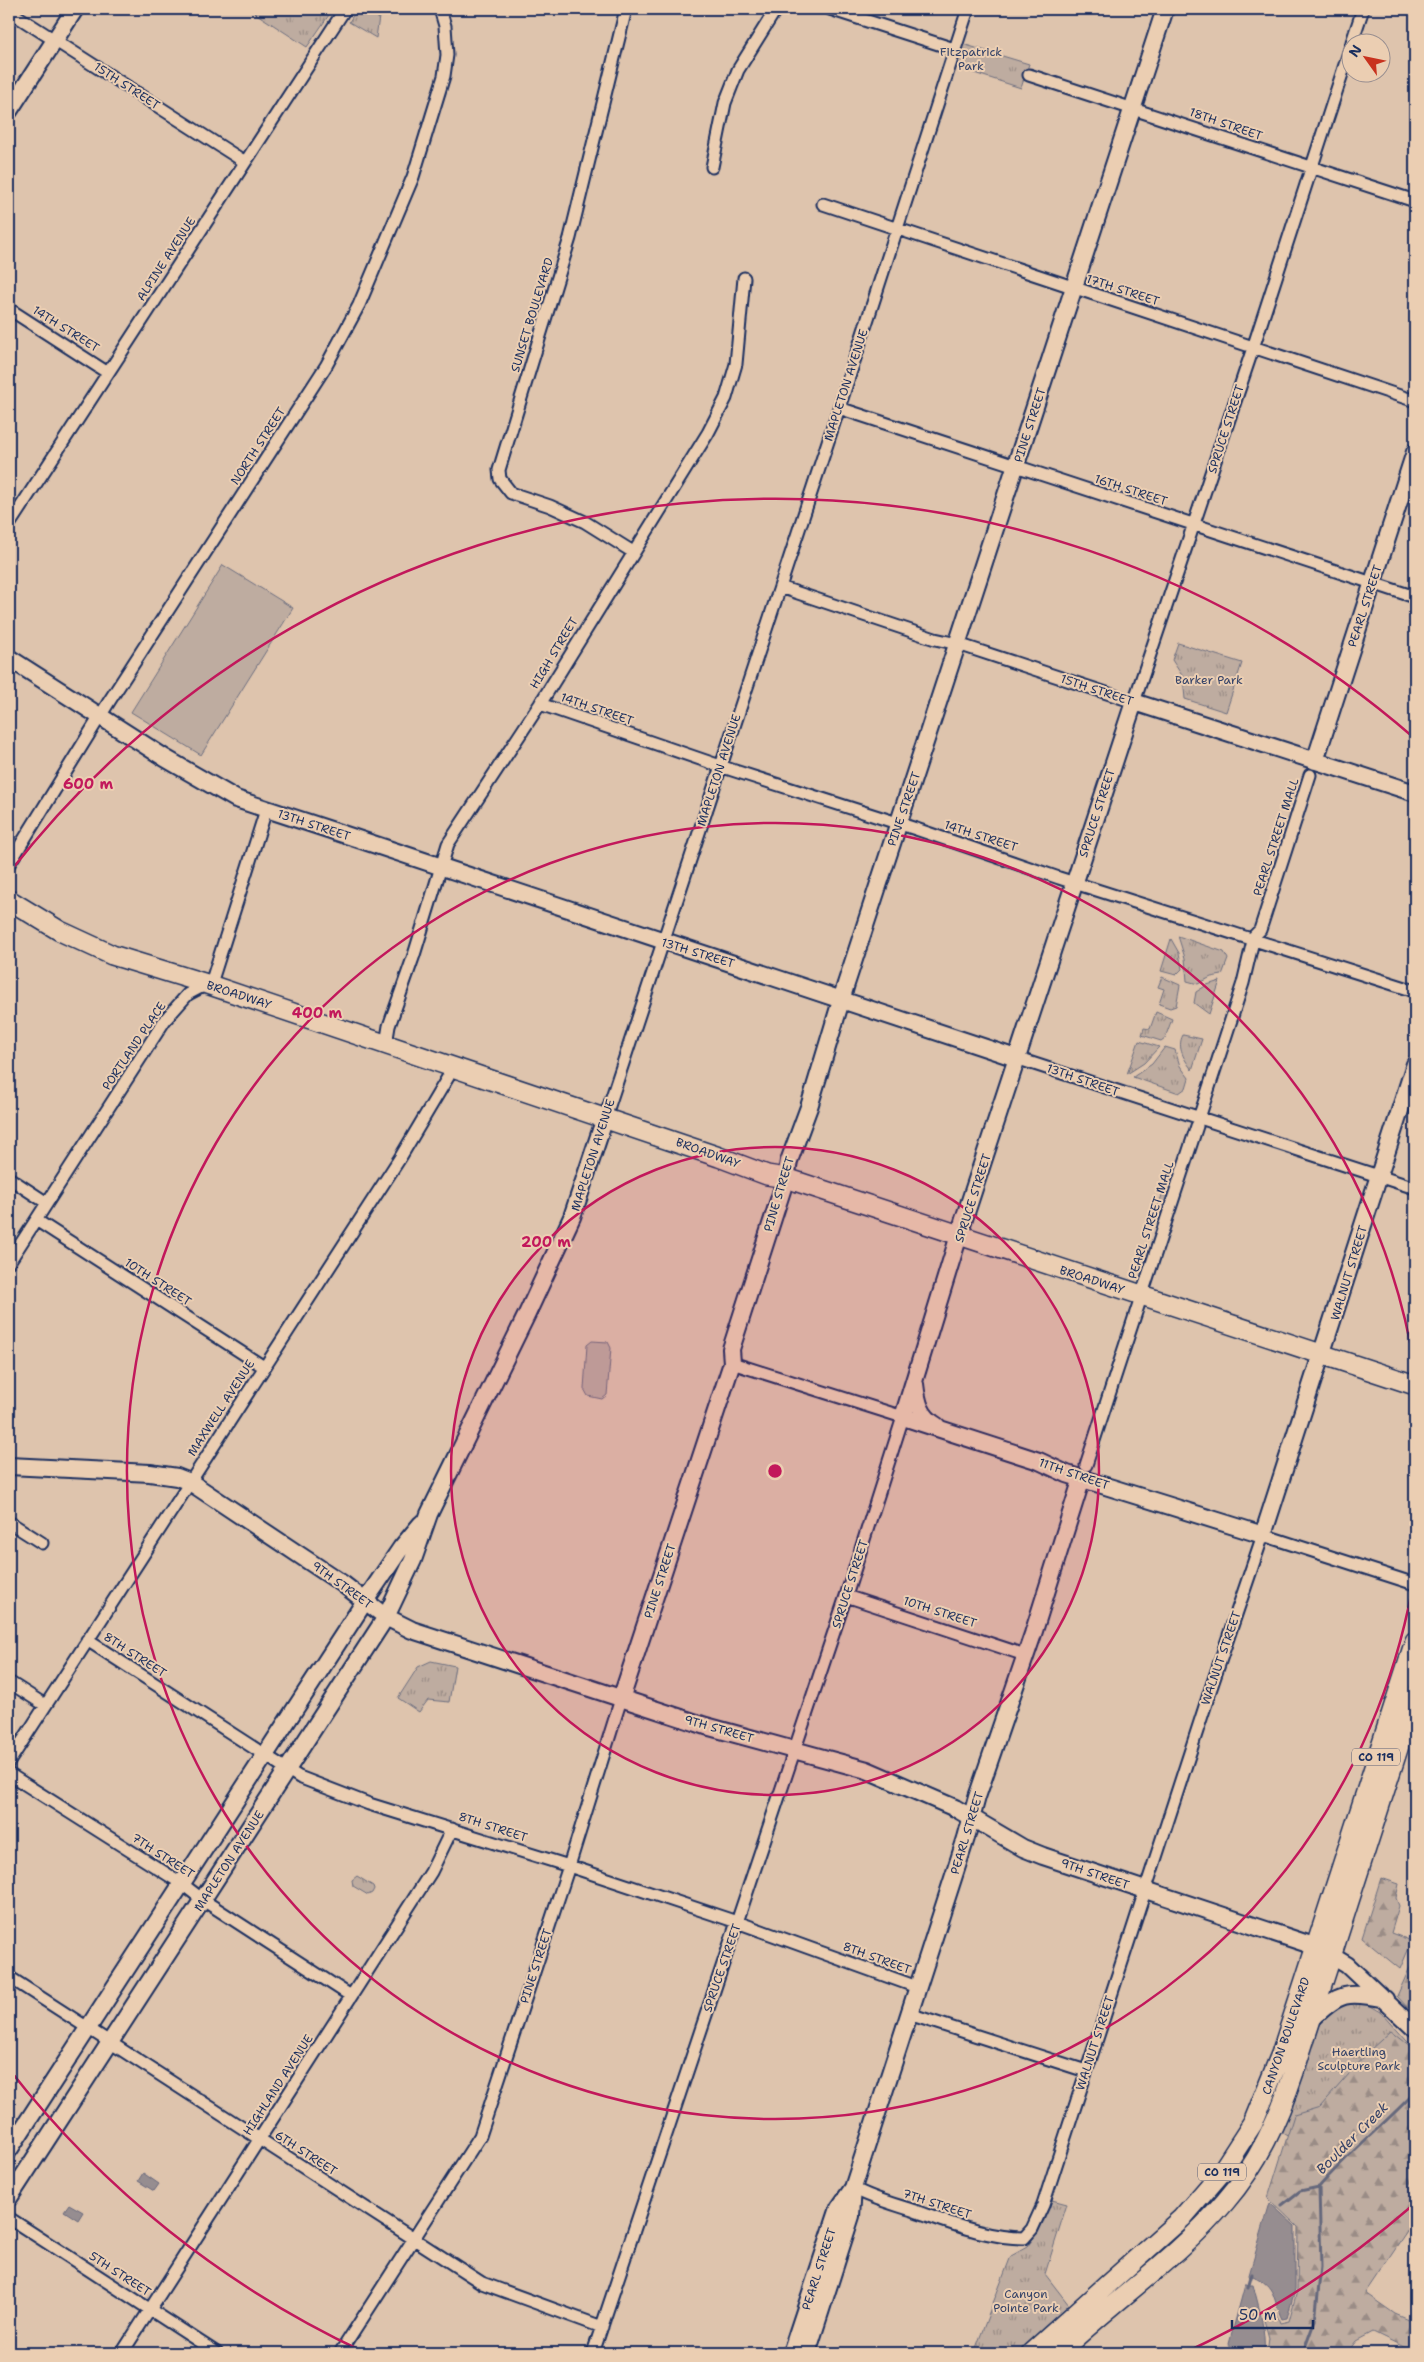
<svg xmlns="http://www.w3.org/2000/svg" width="1424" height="2362" font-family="'Shantell Sans',sans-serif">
<defs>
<pattern id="grass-tufts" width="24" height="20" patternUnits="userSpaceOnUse" patternTransform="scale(1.25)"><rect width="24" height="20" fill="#beaca0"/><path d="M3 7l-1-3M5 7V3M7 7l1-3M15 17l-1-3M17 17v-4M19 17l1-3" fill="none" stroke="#9a8c86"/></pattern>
<pattern id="forest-firs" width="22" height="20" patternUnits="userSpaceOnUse" patternTransform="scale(1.25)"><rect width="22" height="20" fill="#beaca0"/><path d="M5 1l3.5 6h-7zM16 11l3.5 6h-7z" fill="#9a8c86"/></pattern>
</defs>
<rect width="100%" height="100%" fill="#dec4ad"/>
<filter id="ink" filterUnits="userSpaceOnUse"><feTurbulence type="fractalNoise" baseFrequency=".02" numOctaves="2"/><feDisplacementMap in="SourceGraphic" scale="10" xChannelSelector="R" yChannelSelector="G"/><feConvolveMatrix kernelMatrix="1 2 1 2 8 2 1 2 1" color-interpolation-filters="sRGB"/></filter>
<g filter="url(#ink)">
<!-- grass -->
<path fill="url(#grass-tufts)" stroke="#6c6e7f" d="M 249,9 L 333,9 L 307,47 Z
M 357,9 L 394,9 L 379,17 L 376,38 L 349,22 Z
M 956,42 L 1029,64 L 1021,88 L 949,65 Z
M 1178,643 L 1242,663 L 1226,712 L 1185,699 L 1183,677 L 1172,660 Z
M 1178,936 L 1224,952 L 1228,959 L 1222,975 L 1211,977 L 1198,984 L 1187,981 L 1185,958 Z
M 1171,939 L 1179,953 L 1182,969 L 1176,975 L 1161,971 Z
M 1162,977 L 1180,985 L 1176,1006 L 1170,1008 L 1159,1004 L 1164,989 L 1158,987 Z
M 1220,981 L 1209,1014 L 1194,1003 L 1196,992 L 1207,985 Z
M 1156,1012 L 1172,1019 L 1165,1038 L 1161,1041 L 1142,1035 L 1144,1028 L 1150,1029 Z
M 1183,1035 L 1202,1039 L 1192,1070 C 1185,1060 1176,1048 1183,1035 Z
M 1139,1041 L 1159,1047 L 1144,1063 L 1127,1074 Z
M 1165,1047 L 1175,1050 L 1180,1066 L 1189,1078 L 1186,1088 L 1179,1093 L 1133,1077 L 1152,1064 Z
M 1163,1192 L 1171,1195 L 1163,1219 L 1155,1216 Z
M 431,1661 L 455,1666 L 449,1702 L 428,1700 L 419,1712 L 398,1698 L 418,1667 Z
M 357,1876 L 373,1886 L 374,1889 L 372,1893 L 368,1895 L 353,1886 L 352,1880 Z
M 1335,2001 L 1362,2001 L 1381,2012 L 1415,2050 L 1415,2062 L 1302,2145 L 1279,2131 L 1324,2015 Z
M 1052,2200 L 1067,2204 L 1045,2274 L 1069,2305 L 1038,2333 L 1019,2353 L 974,2353 L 1011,2256 L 1027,2247 L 1038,2232 Z"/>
<!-- forest -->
<path fill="url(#forest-firs)" stroke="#6c6e7f" d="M 1381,1878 L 1399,1884 L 1396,1898 L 1399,1906 L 1391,1933 L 1412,1941 L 1400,1969 L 1362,1938 Z
M 1415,1956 L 1415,1998 L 1408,2008 L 1397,1996 Z
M 1391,2031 L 1415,2050 L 1415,2219 L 1365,2293 L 1395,2314 L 1409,2320 L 1415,2326 L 1415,2345 L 1410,2350 L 1373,2332 L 1356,2341 L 1347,2353 L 1267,2353 L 1269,2338 L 1264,2320 L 1275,2310 L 1280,2323 L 1289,2321 L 1297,2291 L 1298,2227 L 1268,2198 L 1294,2115 L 1320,2107 L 1371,2049 Z"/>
<!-- pitch -->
<path fill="#beaca0" stroke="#6c6e7f" d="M 223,565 L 293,608 L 201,755 L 131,712 Z
M 592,1341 L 608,1342 L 611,1348 L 607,1395 L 602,1399 L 588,1396 L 584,1389 L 587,1345 Z"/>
<!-- water -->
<path fill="#968d90" stroke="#65677c" d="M 143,2173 L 159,2184 L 154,2191 L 138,2181 Z
M 1270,2203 L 1295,2226 L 1295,2290 L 1287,2318 L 1282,2319 C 1272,2298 1277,2287 1253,2276 L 1250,2278 L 1249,2275 Z
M 69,2204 L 83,2212 L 78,2220 L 64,2211 Z
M 1245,2285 L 1253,2285 C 1259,2307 1266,2331 1264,2353 L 1234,2353 L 1229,2344 Z"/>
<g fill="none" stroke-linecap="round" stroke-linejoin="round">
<!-- stream -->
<path stroke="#65677c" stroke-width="3" d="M 1282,2205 L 1300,2191 L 1319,2187
M 1248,2288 L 1252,2274
M 1303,2353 L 1315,2320 L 1321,2267 L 1319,2187 C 1349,2152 1384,2125 1415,2092"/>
<defs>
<path id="street" d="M 626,9 L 570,238 L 499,470 L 500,479 L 511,493 L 550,506 L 585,522 L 633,552
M 830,9 L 954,49
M 9,11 L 245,162
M 1352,42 L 1363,9
M 1029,75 L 1415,201
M 712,167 L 725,103 L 738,70 L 776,9
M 823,204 L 1415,401
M 9,309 L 108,373
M 839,408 L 1415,597
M 9,525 L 345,9
M 780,587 L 935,639 L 958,644 L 1134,702 L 1253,348 L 1352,43
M 540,704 L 732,770 L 916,829 L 1059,878 L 1415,991
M 9,864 L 110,700 L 326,366 L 359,305 L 413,177 L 444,76 L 447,55 L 445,26 L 440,9
M 1255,935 L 1260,930 L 1310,775
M 386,1044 L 389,1026 L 414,955 L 448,844 L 540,704 L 708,433 L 726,398 L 736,364 L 744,278
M 1016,1058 L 1415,1188
M 1200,1115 L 1243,983 L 1252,945
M 605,1118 L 839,408 L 968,9
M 9,1178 L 47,1203
M 36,1220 L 264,1367
M 9,1262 L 165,1020 L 188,994 L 207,984 L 213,977 L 266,810
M 1086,1465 L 1197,1126
M 9,1522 L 42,1543
M 846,1596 L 1025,1655
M 87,1640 L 299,1777 L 369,1804 L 569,1866 L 737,1922 L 917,1987
M 9,1682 L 45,1705
M 9,1762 L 400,1158 L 454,1067
M 9,1774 L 181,1883 L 203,1900 L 351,1996
M 9,1977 L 482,2283 L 602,2327
M 909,2014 L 1086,2071
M 853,2188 C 873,2199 894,2204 915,2211 C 950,2223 987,2238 1024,2238 L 1032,2229 L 1043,2205 L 1210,1691 L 1263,1535 L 1415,1584
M 9,2218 L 217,2353
M 122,2353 L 431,1872 L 452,1829
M 340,2353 L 480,2136 L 569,1866 L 621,1699
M 593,2353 L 846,1596 L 903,1417 L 732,1363"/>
<path id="secondary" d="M 9,111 L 75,9
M 9,658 L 165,758 L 236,799 L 355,838 L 1016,1058
M 1315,761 L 1415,452
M 1415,793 L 1134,702 L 964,1219 L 903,1417 L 1039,1461 L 1067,1474 L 1263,1535 L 1415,1064
M 915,1384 C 917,1402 920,1416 937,1426
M 9,1466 L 150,1473 L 177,1477 L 190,1482 L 343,1584 L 386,1617 L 412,1630 L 706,1726 L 867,1770 L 955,1808 L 1023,1848 L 1043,1856 L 1317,1947 L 1347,1965 L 1415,2029
M 621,1699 L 732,1363 L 731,1349 L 786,1178 L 789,1161 L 809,1107 L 846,984 L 1165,9
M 1312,2019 C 1339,1992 1348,1991 1385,1999
M 9,2150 L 365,1601 L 401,1548 L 421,1524
M 9,2198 L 386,1617 L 413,1560 L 429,1514 L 527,1314 L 572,1217 L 605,1118
M 791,2353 L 839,2208 L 853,2188
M 807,2353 L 851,2216 L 853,2188 L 966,1838 L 977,1797 L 1033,1634 L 1082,1478"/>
<path id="primary" d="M 9,900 L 60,931 L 112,955 L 207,984 L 719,1157 L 767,1175 L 786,1178 L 1415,1385
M 1031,2353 L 1182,2218 L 1220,2174 L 1253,2123 L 1281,2054 L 1415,1641
M 1059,2353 C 1112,2301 1176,2260 1225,2202 C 1258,2164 1278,2120 1294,2072 L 1415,1696"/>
</defs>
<!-- street casing -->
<use href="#street" stroke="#1b2f5e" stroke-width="15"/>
<!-- secondary casing -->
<use href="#secondary" stroke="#1b2f5e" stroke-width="20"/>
<!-- primary casing -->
<use href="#primary" stroke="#1b2f5e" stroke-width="22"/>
<!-- street -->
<use href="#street" stroke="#ebceb2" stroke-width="11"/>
<!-- secondary -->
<use href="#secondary" stroke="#ebceb2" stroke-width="16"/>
<!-- primary -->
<use href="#primary" stroke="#ebceb2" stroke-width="19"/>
</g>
</g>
<!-- distance rings -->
<circle cx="775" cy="1471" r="324" fill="#c2185b" fill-opacity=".12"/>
<g fill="none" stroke="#c2185b" stroke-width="2.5">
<circle cx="775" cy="1471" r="324"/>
<path d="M1415 1572A648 648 0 1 1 1415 1370"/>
<path d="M1413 2205A972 972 0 0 1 1186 2352M364 2352A972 972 0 0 1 9 2069M9 873A972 972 0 0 1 1413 737"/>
</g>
<g text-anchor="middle" stroke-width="4" stroke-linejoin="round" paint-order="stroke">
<!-- shield labels -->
<g fill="#ebceb2" stroke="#595f77" stroke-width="1">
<rect x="1352" y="1748.5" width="48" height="17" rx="4"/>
<rect x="1198" y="2163.5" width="48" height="17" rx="4"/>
</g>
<g font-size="11" font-weight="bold" fill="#1b2f5e">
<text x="1376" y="1761">CO 119</text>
<text x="1222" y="2176">CO 119</text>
</g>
<!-- park labels -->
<g font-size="12" fill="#334268" stroke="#ebceb2">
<text x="971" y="56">Fitzpatrick<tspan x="971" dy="14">Park</tspan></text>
<text x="1209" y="684">Barker Park</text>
<text x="1359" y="2056">Haertling<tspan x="1359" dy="14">Sculpture Park</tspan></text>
<text x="1026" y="2298">Canyon<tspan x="1026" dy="14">Pointe Park</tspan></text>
</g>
<!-- street labels -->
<g font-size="12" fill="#1b2f5e" stroke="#ebceb2">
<text transform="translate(127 86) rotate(33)" y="4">15TH STREET</text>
<text transform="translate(1226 124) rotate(19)" y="4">18TH STREET</text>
<text transform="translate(166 259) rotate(-57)" y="4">ALPINE AVENUE</text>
<text transform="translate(1123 290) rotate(18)" y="4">17TH STREET</text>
<text transform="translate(532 315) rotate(-73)" y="4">SUNSET BOULEVARD</text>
<text transform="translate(66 329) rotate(32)" y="4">14TH STREET</text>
<text transform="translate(846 385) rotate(-72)" y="4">MAPLETON AVENUE</text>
<text transform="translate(1030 425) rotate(-72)" y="4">PINE STREET</text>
<text transform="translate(1226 429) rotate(-72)" y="4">SPRUCE STREET</text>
<text transform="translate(258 446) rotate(-57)" y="4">NORTH STREET</text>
<text transform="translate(1131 490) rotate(18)" y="4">16TH STREET</text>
<text transform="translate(1365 606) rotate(-72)" y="4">PEARL STREET</text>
<text transform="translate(554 653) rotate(-59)" y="4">HIGH STREET</text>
<text transform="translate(1097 690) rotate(18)" y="4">15TH STREET</text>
<text transform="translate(597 709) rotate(19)" y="4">14TH STREET</text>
<text transform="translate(719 770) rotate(-72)" y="4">MAPLETON AVENUE</text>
<text transform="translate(904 809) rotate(-71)" y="4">PINE STREET</text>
<text transform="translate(1097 813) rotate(-72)" y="4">SPRUCE STREET</text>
<text transform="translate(314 825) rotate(18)" y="4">13TH STREET</text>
<text transform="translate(981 836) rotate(18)" y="4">14TH STREET</text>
<text transform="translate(1276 837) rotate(-72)" y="4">PEARL STREET MALL</text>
<text transform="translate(698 953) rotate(17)" y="4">13TH STREET</text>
<text transform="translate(239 995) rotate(18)" y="4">BROADWAY</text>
<text transform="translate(134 1046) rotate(-56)" y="4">PORTLAND PLACE</text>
<text transform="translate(1083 1080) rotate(19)" y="4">13TH STREET</text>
<text transform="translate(708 1153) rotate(20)" y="4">BROADWAY</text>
<text transform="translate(593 1155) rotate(-72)" y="4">MAPLETON AVENUE</text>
<text transform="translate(779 1194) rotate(-73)" y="4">PINE STREET</text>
<text transform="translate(973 1198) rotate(-72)" y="4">SPRUCE STREET</text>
<text transform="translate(1151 1220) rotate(-72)" y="4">PEARL STREET MALL</text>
<text transform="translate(1349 1273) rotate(-73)" y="4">WALNUT STREET</text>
<text transform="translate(1092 1280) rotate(18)" y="4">BROADWAY</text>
<text transform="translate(158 1282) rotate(33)" y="4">10TH STREET</text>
<text transform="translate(221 1408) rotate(-57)" y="4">MAXWELL AVENUE</text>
<text transform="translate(1074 1474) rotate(19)" y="4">11TH STREET</text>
<text transform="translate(660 1581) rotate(-72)" y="4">PINE STREET</text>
<text transform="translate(850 1584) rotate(-72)" y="4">SPRUCE STREET</text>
<text transform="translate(342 1585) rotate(36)" y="4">9TH STREET</text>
<text transform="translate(940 1612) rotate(18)" y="4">10TH STREET</text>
<text transform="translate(135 1655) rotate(33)" y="4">8TH STREET</text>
<text transform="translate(1221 1658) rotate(-71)" y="4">WALNUT STREET</text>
<text transform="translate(719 1729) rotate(16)" y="4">9TH STREET</text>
<text transform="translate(493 1827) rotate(18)" y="4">8TH STREET</text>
<text transform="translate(967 1833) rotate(-73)" y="4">PEARL STREET</text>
<text transform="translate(163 1856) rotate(33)" y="4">7TH STREET</text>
<text transform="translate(229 1861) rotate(-57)" y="4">MAPLETON AVENUE</text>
<text transform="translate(1095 1874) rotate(19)" y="4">9TH STREET</text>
<text transform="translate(877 1958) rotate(20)" y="4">8TH STREET</text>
<text transform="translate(536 1966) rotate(-72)" y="4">PINE STREET</text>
<text transform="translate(722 1968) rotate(-71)" y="4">SPRUCE STREET</text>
<text transform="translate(1286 2036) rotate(-71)" y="4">CANYON BOULEVARD</text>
<text transform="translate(1095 2043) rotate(-72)" y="4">WALNUT STREET</text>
<text transform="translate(278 2085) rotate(-57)" y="4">HIGHLAND AVENUE</text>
<text transform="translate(306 2153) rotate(33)" y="4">6TH STREET</text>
<text transform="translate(937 2204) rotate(18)" y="4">7TH STREET</text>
<text transform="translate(819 2269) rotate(-72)" y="4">PEARL STREET</text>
<text transform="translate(120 2274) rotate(33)" y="4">5TH STREET</text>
</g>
<!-- water labels -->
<g font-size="14" font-style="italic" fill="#344268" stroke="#ebceb2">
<text transform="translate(1352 2138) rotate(-45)" y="5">Boulder Creek</text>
</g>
</g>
<circle cx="775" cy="1471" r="8" fill="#c2185b" stroke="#ebceb2" stroke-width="2.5"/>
<g font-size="15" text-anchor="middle" font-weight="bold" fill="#c2185b" stroke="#ebceb2" stroke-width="4" stroke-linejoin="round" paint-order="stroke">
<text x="88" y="789">600 m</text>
<text x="317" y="1018">400 m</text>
<text x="546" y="1247">200 m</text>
</g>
<!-- margin -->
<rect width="1424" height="2362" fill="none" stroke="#ebceb2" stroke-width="30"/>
<rect x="15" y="15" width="1394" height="2332" fill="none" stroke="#1b2f5e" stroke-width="2" filter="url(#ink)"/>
<!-- north arrow -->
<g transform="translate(1366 58) rotate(303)"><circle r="24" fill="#ebceb2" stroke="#988e90"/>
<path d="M0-4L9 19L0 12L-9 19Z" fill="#c8321e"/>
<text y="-8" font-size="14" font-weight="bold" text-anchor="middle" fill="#1b2f5e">N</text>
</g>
<!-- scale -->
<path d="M1232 2320v8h81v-8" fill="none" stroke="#1b2f5e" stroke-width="2.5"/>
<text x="1239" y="2320" font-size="15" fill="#1b2f5e" stroke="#ebceb2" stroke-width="4" paint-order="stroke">50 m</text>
</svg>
